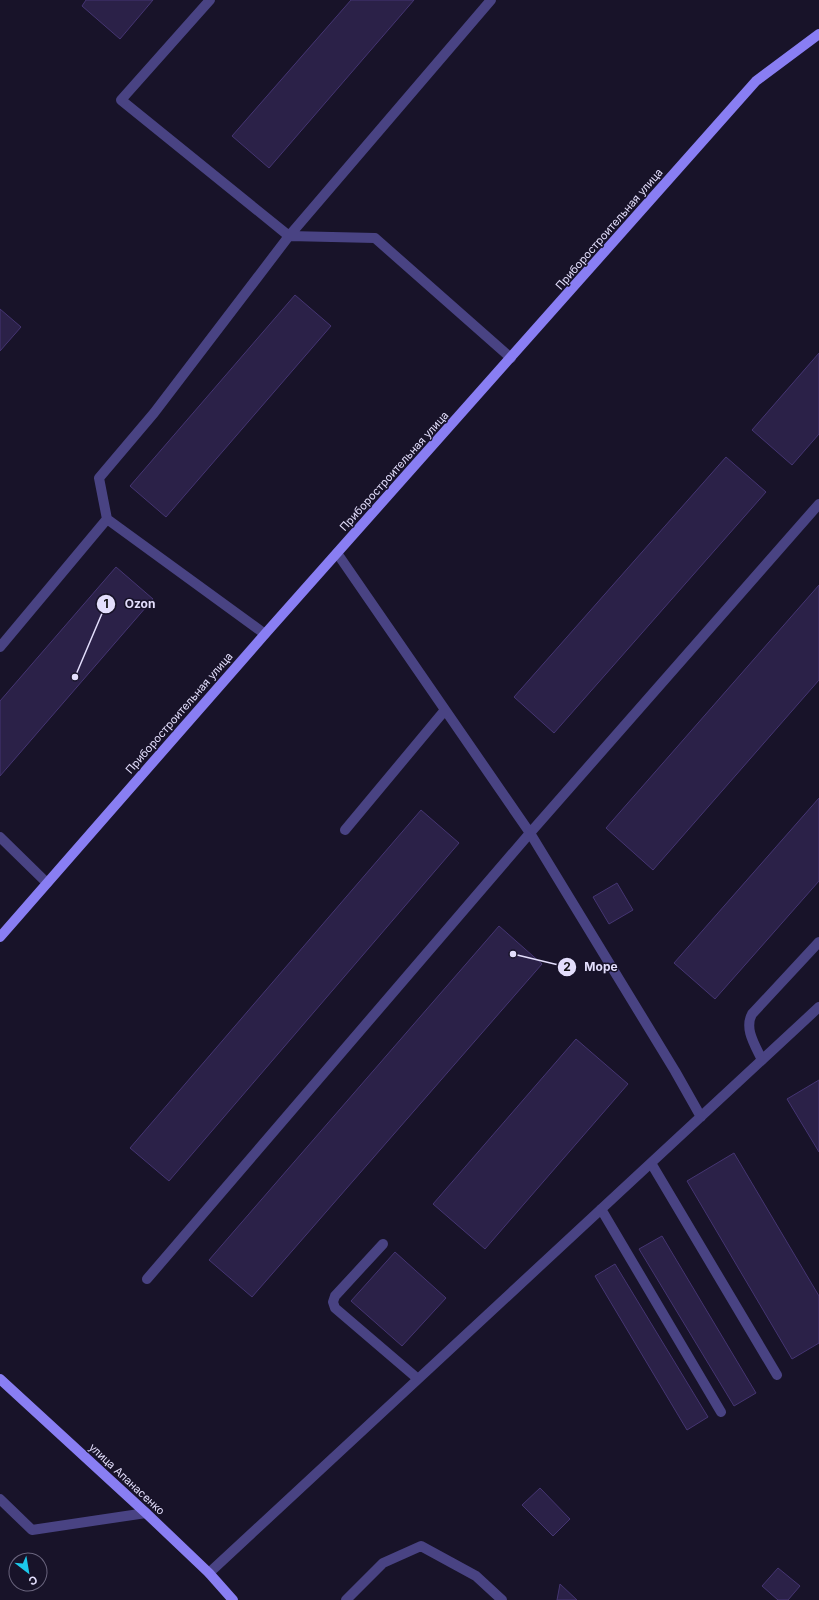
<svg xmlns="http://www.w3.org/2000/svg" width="819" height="1600" font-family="Inter,sans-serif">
<rect width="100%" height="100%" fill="#181329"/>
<!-- building -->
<path fill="#2b2148" stroke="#453572" d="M 86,0 L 153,0 L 120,39 L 82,6 Z
M 351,0 L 414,0 L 269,168 L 232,136 Z
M 295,295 L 331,326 L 166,517 L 130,486 Z
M 0,309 L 21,327 L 0,351 Z
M 819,353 L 819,434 L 792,465 L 752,430 Z
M 726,457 L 766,492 L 554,733 L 514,697 Z
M 116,567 L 153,599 L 0,776 L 0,701 Z
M 819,585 L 819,680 L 653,870 L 606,828 Z
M 819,798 L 819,881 L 715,999 L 674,963 Z
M 421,810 L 459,843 L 169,1181 L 130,1148 Z
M 617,883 L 633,910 L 609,924 L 593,897 Z
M 499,926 L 542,964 L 252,1297 L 209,1260 Z
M 576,1039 L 628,1084 L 485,1249 L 433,1204 Z
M 819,1080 L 819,1152 L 787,1099 Z
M 734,1153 L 819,1296 L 819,1343 L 792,1359 L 687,1181 Z
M 662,1236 L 756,1393 L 734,1406 L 639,1249 Z
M 395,1252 L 446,1298 L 402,1346 L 351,1301 Z
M 615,1264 L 708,1417 L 687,1430 L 595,1276 Z
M 540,1488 L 570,1519 L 553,1536 L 522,1505 Z
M 778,1568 L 800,1586 L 788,1600 L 778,1600 L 762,1586 Z
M 560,1584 L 577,1600 L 557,1600 Z"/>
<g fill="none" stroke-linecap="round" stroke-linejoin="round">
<!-- lane -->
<path stroke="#494383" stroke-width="10" d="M 210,0 L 121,100 L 289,236 L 375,238 L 511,358
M 107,519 L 99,478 L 154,413 L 289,236 L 491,0
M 337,553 L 530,833 L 675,1071 L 701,1117
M 0,647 L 107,519 L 265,634
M 345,830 L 445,710
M 0,837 L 47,883
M 762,1060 C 755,1045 744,1029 752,1014 L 819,942
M 651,1163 L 777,1375
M 601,1209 L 721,1412
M 383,1244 L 335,1296 L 333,1302 L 335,1308 L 418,1379
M 147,1279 L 530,833 L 819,504
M 0,1499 L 32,1530 L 146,1513
M 209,1573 L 819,1007
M 346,1600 L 383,1563 L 421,1546 L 476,1576 L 502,1600"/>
<!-- secondary -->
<path stroke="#897ef3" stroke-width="10" d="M 0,937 L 265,634 L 756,81 L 819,34
M 0,1379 L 146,1513 L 209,1573 L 233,1600"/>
</g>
<g text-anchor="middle" stroke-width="3" stroke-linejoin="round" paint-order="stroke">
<!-- street labels -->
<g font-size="11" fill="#e3defc" stroke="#181329">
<text transform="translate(609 229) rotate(-49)" y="4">Приборостроительная улица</text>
<text transform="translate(394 471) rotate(-48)" y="4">Приборостроительная улица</text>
<text transform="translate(179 713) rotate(-49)" y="4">Приборостроительная улица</text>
<text transform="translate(127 1479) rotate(43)" y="4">улица Апанасенко</text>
</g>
</g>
<!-- callouts -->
<path fill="none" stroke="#e3defc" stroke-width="1.5" d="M75 677L106 604M513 954L567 967"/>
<g fill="#e3defc" stroke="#181329" stroke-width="1.5">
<circle cx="75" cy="677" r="4"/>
<circle cx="513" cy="954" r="4"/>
<circle cx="106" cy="604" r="10"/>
<circle cx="567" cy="967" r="10"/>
</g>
<g font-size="12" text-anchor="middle" font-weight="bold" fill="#111">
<text x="106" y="608">1</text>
<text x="567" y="971">2</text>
</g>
<g font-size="12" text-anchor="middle" font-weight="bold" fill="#e3defc" stroke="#181329" stroke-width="3" stroke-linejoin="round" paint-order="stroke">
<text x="140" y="608">Ozon</text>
<text x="601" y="971">Море</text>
</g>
<!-- north arrow -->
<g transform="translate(28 1572) rotate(149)"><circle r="19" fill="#181329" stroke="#69647d"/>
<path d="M0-3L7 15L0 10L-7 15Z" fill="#1cc8ea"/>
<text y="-6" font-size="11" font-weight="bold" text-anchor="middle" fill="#e3defc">С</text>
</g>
</svg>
